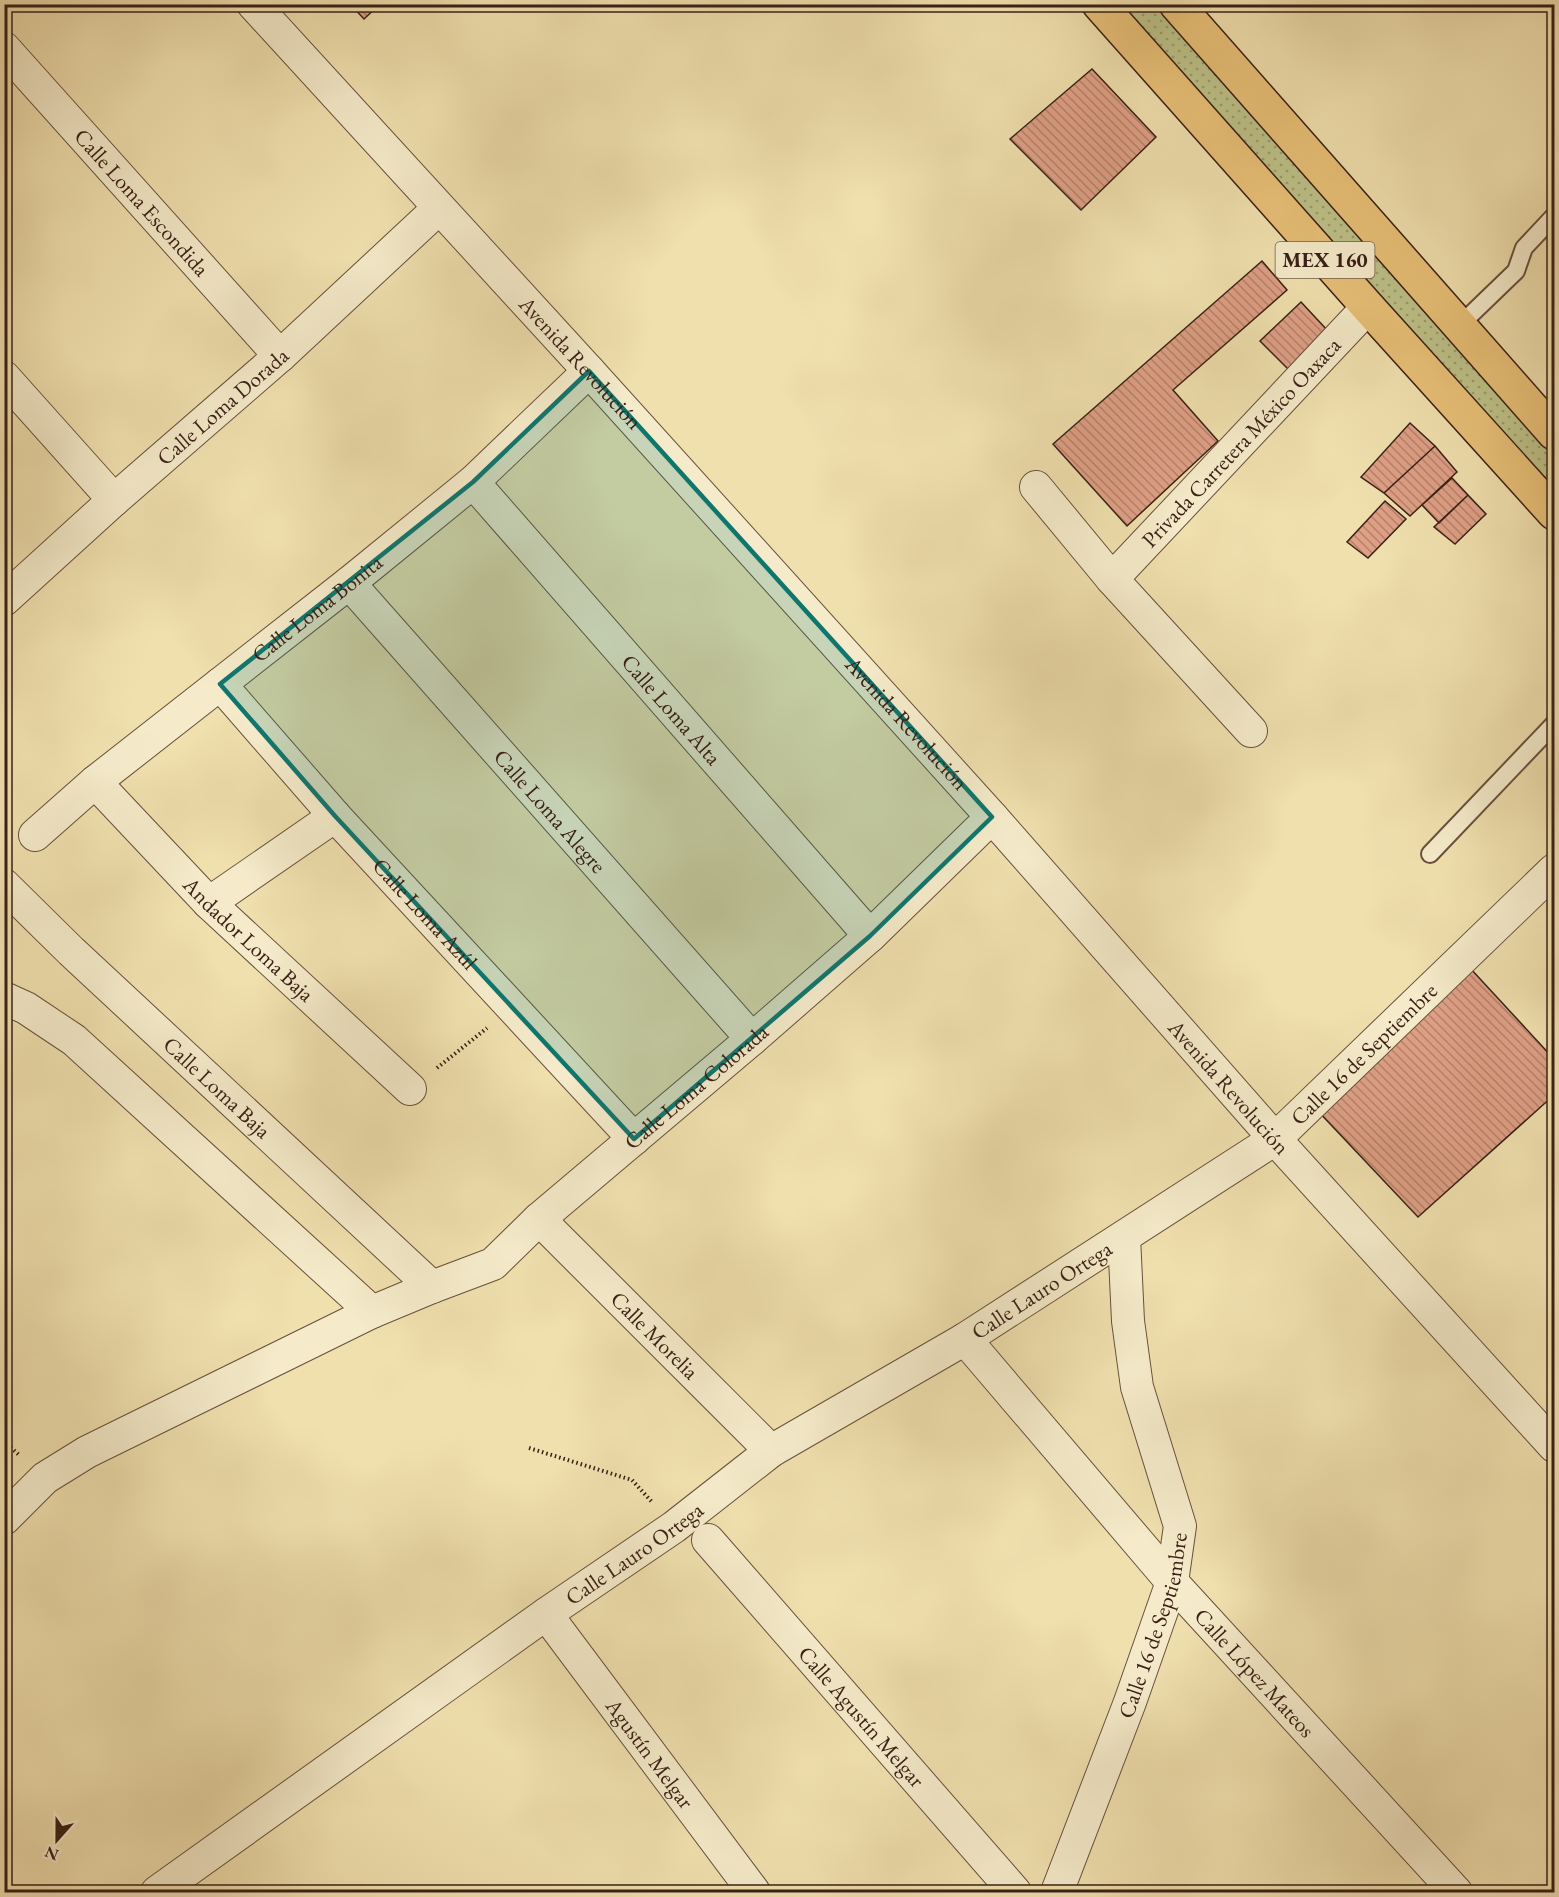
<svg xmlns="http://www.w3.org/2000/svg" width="1559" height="1897" font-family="'EB Garamond',serif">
<defs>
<pattern id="grass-dots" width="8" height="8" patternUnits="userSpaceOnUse" patternTransform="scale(1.5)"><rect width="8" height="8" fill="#bdc188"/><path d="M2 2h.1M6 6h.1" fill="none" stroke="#9b9c6e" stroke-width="1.8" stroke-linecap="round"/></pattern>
<pattern id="building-back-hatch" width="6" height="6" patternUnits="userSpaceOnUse" patternTransform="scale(1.5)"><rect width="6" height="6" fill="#dfa086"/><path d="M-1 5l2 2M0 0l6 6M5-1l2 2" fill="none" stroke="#b6826d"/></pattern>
</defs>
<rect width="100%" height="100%" fill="#f0e0ae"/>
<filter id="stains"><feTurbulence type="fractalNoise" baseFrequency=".00333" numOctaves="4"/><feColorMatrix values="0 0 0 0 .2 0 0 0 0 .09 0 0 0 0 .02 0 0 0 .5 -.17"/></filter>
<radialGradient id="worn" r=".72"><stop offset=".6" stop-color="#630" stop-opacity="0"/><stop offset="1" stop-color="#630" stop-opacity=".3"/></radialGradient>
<!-- grass -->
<path fill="url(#grass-dots)" stroke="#7c7050" stroke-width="1.5" d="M 1099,5 L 1176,5 L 1554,433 L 1554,513 Z"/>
<!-- building -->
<path fill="url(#building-back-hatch)" stroke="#3a2017" stroke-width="1.5" d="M 350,4 L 380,4 L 364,19 Z
M 1092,69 L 1156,137 L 1081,210 L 1010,139 Z
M 1262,261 L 1287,290 L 1173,390 L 1218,441 L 1127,526 L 1053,444 Z
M 1301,302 L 1328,331 L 1288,369 L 1260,341 Z
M 1410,423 L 1435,446 L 1384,493 L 1361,477 Z
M 1435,446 L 1457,472 L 1410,516 L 1384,493 Z
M 1452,478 L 1468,495 L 1439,523 L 1422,505 Z
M 1468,495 L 1486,514 L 1455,544 L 1434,527 Z
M 1385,501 L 1406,519 L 1368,558 L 1347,542 Z
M 1470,968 L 1554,1059 L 1554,1095 L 1418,1217 L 1316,1109 Z"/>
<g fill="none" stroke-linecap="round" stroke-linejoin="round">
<defs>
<path id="lane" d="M 1460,325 L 1516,271 L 1524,248 L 1554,216
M 1430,854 L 1554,724"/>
<g id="street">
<path id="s1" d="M 253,4 L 589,371 L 992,817 L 1275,1139 L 1554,1446"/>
<path id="s2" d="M 4,48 L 280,356"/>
<path d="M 4,377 L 114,500"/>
<path id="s3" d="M 473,482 L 870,936"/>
<path d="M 1036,487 L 1112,579 L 1251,731"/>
<path id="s4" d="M 1112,579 L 1368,307"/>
<path id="s5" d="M 349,583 L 752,1039"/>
<path id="s6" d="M 4,600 L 114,500 L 280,356 L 439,208"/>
<path id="s7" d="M 220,684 L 335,816 L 634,1139"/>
<path id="s8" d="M 95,782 L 209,903 L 410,1089"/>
<path id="s9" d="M 35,835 L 95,782 L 349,583 L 473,482 L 589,371"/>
<path id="s10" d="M 4,885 L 71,951 L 432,1287"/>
<path d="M 209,903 L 335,816"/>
<path d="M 4,998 L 26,1008 L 74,1040 L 372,1312"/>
<path id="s11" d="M 539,1219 L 771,1451"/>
<path id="s12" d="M 965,1339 L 1172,1582 L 1456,1892"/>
<path id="s13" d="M 4,1519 L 45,1478 L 87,1452 L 372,1312 L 432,1287 L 493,1264 L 539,1219 L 752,1039 L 870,936 L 992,817"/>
<path id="s14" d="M 708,1540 L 1015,1892"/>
<path id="s15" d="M 546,1614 L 754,1892"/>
<path id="s16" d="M 157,1892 L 546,1614 L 674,1527 L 771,1451 L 965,1339 L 1275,1139 L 1554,870"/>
<path id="s17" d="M 1057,1892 L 1130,1702 L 1172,1582 L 1180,1526 L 1137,1387 L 1128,1321 L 1124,1237"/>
</g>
<path id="primary" d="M 1099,4 L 1368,307 L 1554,513
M 1176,4 L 1554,433"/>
</defs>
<!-- lane casing -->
<use href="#lane" stroke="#68503d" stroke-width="20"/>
<!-- street casing -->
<use href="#street" stroke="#68503d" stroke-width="34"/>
<!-- primary casing -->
<use href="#primary" stroke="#3a2017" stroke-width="36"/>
<!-- path -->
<path stroke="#3a2017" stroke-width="4" stroke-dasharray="1.5 3" stroke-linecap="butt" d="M 437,1068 L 487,1028
M 4,1441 L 19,1455
M 529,1448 L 632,1480 L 652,1502"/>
<!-- lane -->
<use href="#lane" stroke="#f5ebca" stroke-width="16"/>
<!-- street -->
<use href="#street" stroke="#f5ebca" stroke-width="32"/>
<!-- primary -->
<use href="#primary" stroke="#e8c077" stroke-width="33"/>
</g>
<!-- marked area -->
<path fill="#0f766e" fill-opacity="0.2" stroke="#0f766e" stroke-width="4.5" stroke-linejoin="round" d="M 589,371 L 992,817 L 870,936 L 634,1139 L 335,816 L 220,684 L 473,482 Z"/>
<g text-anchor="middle" stroke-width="6" stroke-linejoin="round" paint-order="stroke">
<!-- shield labels -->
<rect fill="#f5ebca" stroke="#725d4d" stroke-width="1.5" x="1275.5" y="242" width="99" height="36" rx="4.5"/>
<g font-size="21" font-weight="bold" fill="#3a2017">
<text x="1325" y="267">MEX 160</text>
</g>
<!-- street labels -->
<g font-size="22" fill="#3a2017" stroke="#f5ebca">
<text dy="8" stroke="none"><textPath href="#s2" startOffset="207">Calle Loma Escondida</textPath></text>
<text dy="8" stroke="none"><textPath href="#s1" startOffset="486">Avenida Revolución</textPath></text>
<text dy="8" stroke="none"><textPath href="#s6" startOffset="292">Calle Loma Dorada</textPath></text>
<text dy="8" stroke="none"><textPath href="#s4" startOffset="188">Privada Carretera México Oaxaca</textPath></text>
<text dy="8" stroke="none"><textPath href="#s9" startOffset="362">Calle Loma Bonita</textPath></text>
<text dy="8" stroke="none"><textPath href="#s3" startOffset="302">Calle Loma Alta</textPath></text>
<text dy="8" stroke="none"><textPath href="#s1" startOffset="972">Avenida Revolución</textPath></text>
<text dy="8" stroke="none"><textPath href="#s5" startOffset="304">Calle Loma Alegre</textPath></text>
<text dy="8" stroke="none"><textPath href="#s7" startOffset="308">Calle Loma Azúl</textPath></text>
<text dy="8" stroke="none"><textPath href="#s8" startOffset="220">Andador Loma Baja</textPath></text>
<text dy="8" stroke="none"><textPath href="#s16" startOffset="1472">Calle 16 de Septiembre</textPath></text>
<text dy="8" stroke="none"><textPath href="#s13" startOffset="825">Calle Loma Colorada</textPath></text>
<text dy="8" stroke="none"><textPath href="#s10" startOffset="294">Calle Loma Baja</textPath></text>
<text dy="8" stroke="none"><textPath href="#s1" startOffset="1458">Avenida Revolución</textPath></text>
<text dy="8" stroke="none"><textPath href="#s16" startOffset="1071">Calle Lauro Ortega</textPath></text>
<text dy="8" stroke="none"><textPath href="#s11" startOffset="164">Calle Morelia</textPath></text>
<text dy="8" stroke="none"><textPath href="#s16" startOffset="585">Calle Lauro Ortega</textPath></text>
<text dy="8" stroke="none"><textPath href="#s17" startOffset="284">Calle 16 de Septiembre</textPath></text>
<text dy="8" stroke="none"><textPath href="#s12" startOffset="442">Calle López Mateos</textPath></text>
<text dy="8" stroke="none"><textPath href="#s14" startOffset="234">Calle Agustín Melgar</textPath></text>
<text dy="8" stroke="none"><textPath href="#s15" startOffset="174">Agustín Melgar</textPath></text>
</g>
</g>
<!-- margin -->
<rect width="1559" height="1897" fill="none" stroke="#f0e0ae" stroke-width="24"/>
<rect x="6" y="6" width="1547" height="1885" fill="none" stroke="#3a2017" stroke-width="3"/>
<rect x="12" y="12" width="1535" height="1873" fill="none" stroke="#3a2017" stroke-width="1.5"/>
<!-- north arrow -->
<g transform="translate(57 1840) rotate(201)" stroke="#f5ebca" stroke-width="4.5" paint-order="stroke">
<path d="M0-4.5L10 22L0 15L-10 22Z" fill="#3a2017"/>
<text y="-9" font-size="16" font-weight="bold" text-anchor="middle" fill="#3a2017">N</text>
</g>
<rect width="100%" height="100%" filter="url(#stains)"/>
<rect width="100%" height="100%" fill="url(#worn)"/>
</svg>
